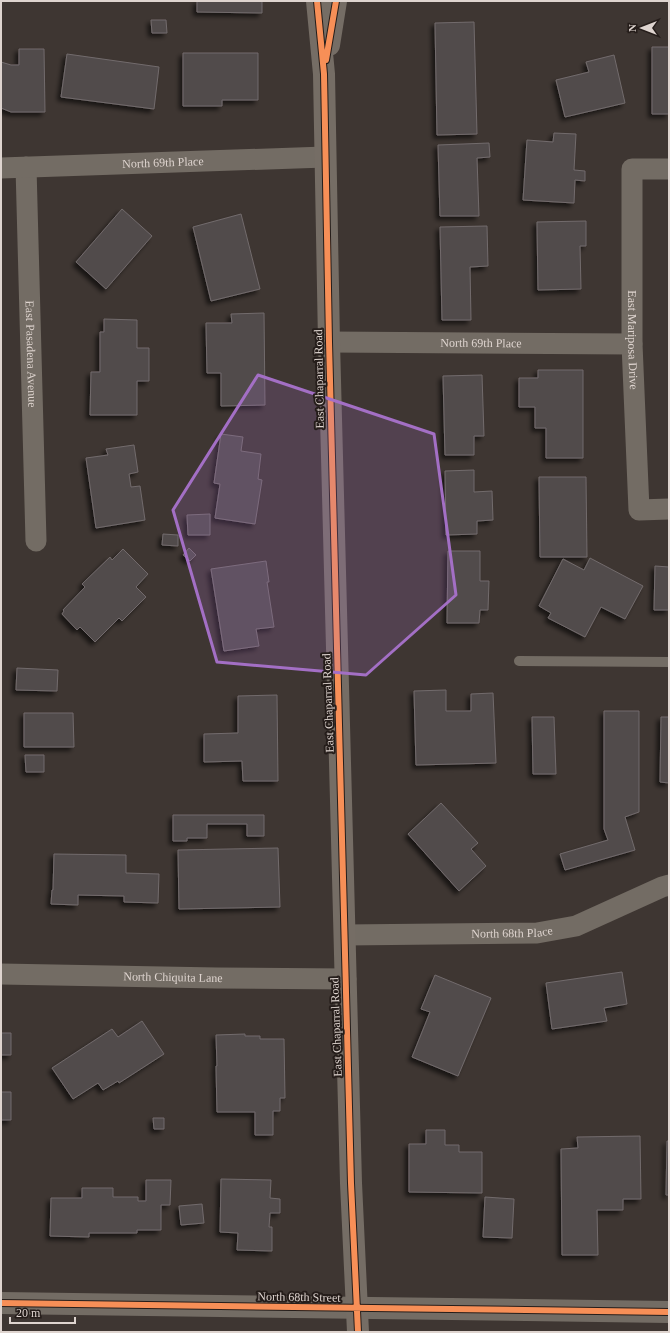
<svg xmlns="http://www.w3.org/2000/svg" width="670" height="1333" font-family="Georgia,serif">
<defs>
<filter id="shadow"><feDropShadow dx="-3.5" dy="3.5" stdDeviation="2" flood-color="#0009"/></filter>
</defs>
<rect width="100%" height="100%" fill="#3e3632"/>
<!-- building -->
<path fill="#514b4c" stroke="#726b6c" filter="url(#shadow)" d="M 197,1 L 262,1 L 262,13 L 197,12 Z
M 151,20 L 166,20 L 167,33 L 152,33 Z
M 474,22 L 477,134 L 437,135 L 435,23 Z
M 652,47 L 669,47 L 669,114 L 652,114 Z
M 19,49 L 44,49 L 45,112 L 11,112 L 1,108 L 1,62 L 11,65 L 19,65 Z
M 183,53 L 258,53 L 258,100 L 222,100 L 222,106 L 183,106 Z
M 67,54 L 159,67 L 154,109 L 61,97 Z
M 614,55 L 625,103 L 565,117 L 556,80 L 589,72 L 586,62 Z
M 554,133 L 576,134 L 574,170 L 585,171 L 585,181 L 575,180 L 574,203 L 523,200 L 527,140 L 553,142 Z
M 489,143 L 490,157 L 477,158 L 479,216 L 440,216 L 438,145 Z
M 122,209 L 152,236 L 106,289 L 76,262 Z
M 241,214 L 260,289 L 211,301 L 193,227 Z
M 586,221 L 586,246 L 580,246 L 581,289 L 538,290 L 537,222 Z
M 487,226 L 488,266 L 470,267 L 471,320 L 442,320 L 440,227 Z
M 264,313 L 265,405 L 221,406 L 221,373 L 207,373 L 206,323 L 232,323 L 231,314 Z
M 104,319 L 137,320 L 137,348 L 149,348 L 149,381 L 137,381 L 137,415 L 90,415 L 91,372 L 100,372 L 100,332 L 104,332 Z
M 538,370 L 583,370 L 583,458 L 546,458 L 546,428 L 535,428 L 535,407 L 519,407 L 519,378 L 538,378 Z
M 482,375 L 484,436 L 474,436 L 474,455 L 445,455 L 443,376 Z
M 221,434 L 243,437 L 241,451 L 261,454 L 258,479 L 262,480 L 255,524 L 215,518 L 220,484 L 214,483 Z
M 134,445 L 138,472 L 129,474 L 131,487 L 140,486 L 145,520 L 96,528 L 86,458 L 108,455 L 106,449 Z
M 474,470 L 474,492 L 492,491 L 493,520 L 477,521 L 477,534 L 446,535 L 445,471 Z
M 539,477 L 586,477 L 587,557 L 540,557 Z
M 210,514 L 210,535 L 188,535 L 187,515 Z
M 163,534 L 178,535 L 178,546 L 162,545 Z
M 189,548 L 196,555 L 190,561 L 183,555 Z
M 123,549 L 148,574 L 136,587 L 146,597 L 122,621 L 119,618 L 95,642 L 80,627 L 77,630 L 62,614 L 64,611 L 63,610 L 85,587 L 82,584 L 110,557 L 112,560 Z
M 448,551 L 480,551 L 480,581 L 489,581 L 488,610 L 480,610 L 479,623 L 447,623 Z
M 590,558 L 643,586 L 625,619 L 601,607 L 585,637 L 548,618 L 551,613 L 539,606 L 563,559 L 584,570 Z
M 266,561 L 269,582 L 267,582 L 274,627 L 256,629 L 259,646 L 224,651 L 211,569 Z
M 655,566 L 669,567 L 669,610 L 654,610 Z
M 17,668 L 58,670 L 57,691 L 16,690 Z
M 446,690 L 446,711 L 471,711 L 471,694 L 493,693 L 496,763 L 416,765 L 414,691 Z
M 277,695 L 278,781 L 243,781 L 242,761 L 204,762 L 204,734 L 238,733 L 238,696 Z
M 604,711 L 639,711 L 639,812 L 625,817 L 635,850 L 565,870 L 560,854 L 608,840 L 604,829 Z
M 24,713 L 73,713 L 74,747 L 24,747 Z
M 532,717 L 554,717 L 556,774 L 533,774 Z
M 661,717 L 669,717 L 669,783 L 660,782 Z
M 25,755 L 44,755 L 44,772 L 26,772 Z
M 441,803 L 478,843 L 471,849 L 486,866 L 459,891 L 408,834 Z
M 173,815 L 264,815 L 264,836 L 247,836 L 247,824 L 207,824 L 207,838 L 187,838 L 187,841 L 173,841 Z
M 278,848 L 280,907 L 179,909 L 178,850 Z
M 54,854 L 126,855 L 126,873 L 159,874 L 158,903 L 124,902 L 124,896 L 78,895 L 78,905 L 51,904 L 52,890 L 53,890 Z
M 622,972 L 627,1004 L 604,1008 L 607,1021 L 552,1029 L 546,983 Z
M 435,975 L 491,998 L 458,1076 L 412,1057 L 430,1012 L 421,1009 Z
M 142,1021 L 164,1054 L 119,1083 L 118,1081 L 103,1090 L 98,1083 L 73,1099 L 52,1068 L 112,1029 L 118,1037 Z
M 1,1033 L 11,1033 L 11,1055 L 1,1055 Z
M 245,1034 L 245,1036 L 260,1036 L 260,1039 L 284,1039 L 285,1098 L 280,1098 L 280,1111 L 273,1111 L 273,1135 L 255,1135 L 255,1112 L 217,1112 L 216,1066 L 217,1066 L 216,1035 Z
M 1,1092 L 11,1092 L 11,1120 L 1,1120 Z
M 153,1118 L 164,1118 L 164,1129 L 154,1129 Z
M 426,1130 L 445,1130 L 445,1145 L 459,1145 L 459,1152 L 482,1152 L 482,1193 L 409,1192 L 409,1144 L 426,1144 Z
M 640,1136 L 641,1199 L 623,1199 L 623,1210 L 597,1210 L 598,1255 L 562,1255 L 561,1149 L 578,1148 L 577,1137 Z
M 667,1141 L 669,1141 L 669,1195 L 666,1195 Z
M 221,1179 L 271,1180 L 270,1198 L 280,1199 L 280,1213 L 270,1213 L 269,1227 L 272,1227 L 272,1251 L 237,1250 L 238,1233 L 220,1232 Z
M 146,1180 L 171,1180 L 170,1205 L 161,1205 L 161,1230 L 137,1230 L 137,1233 L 89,1233 L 89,1237 L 50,1236 L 51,1198 L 82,1198 L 82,1188 L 113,1188 L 113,1197 L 138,1197 L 138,1201 L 146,1201 Z
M 485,1197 L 514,1199 L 512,1238 L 483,1237 Z
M 202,1204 L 204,1223 L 181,1225 L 179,1206 Z"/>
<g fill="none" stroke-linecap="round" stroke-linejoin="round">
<!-- service -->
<path stroke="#736c64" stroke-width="10" d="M 519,661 L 669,662"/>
<!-- minor -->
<g stroke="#736c64" stroke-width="21">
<path id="s1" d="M 26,167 L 36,541"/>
<path id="s2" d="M 1,168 L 325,157"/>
<path id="s3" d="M 669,169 L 632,169 L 632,344 L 639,510 L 669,509"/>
<path id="s4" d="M 329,342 L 632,344"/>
<path id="s5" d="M 345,935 L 537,933 L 576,926 L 662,887 L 669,885"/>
<path id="s6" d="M 1,974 L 217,978 L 346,979"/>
</g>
<!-- tertiary -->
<path stroke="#736c64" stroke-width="22" d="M 1,1303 L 669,1312"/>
<!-- secondary -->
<path stroke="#756d65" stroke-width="22" d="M 317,1 L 324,74 L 329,342 L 351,1183 L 358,1332
M 329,45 L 336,1"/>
<defs>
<path id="cycleway" d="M 317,1 L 324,74 L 329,342 L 351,1183 L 358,1332
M 326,60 L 336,1
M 1,1303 L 669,1312"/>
</defs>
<!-- cycleway casing -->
<use href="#cycleway" stroke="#251d1a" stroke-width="8"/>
<!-- cycleway -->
<use href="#cycleway" stroke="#f78f57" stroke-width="6"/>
</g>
<!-- marked area -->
<path fill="#a36fc5" fill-opacity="0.2" stroke="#a36fc5" stroke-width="3" stroke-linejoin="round" d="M 258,375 L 434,434 L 456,595 L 366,675 L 217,662 L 173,510 Z"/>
<g text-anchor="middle" stroke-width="4" stroke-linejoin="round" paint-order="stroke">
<!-- street labels -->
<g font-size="12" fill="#ded4cf" stroke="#251d1a">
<text dy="4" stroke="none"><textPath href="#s2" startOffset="162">North 69th Place</textPath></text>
<text dy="4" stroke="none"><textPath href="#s3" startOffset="208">East Mariposa Drive</textPath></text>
<text dy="4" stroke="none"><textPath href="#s4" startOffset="152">North 69th Place</textPath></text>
<text dy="4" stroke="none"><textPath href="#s1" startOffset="187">East Pasadena Avenue</textPath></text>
<text transform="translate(319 379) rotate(-91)" y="4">East Chaparral Road</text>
<text transform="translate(328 703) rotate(-92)" y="4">East Chaparral Road</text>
<text dy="4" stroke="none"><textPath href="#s5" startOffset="167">North 68th Place</textPath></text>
<text dy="4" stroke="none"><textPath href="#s6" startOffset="172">North Chiquita Lane</textPath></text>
<text transform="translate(336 1027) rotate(-92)" y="4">East Chaparral Road</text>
<text transform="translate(299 1297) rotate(1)" y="4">North 68th Street</text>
</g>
</g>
<!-- border -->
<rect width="670" height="1333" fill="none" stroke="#ded4cf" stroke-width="4"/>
<!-- north arrow -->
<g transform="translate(642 28) rotate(270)" stroke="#251d1a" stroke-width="3" paint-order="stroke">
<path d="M0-3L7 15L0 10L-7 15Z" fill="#ded4cf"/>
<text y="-6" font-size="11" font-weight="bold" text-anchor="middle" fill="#ded4cf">N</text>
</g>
<!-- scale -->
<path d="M10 1317v6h65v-6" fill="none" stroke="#ded4cf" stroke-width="2"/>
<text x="16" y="1317" font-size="12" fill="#ded4cf" stroke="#251d1a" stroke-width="3" paint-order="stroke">20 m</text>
</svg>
